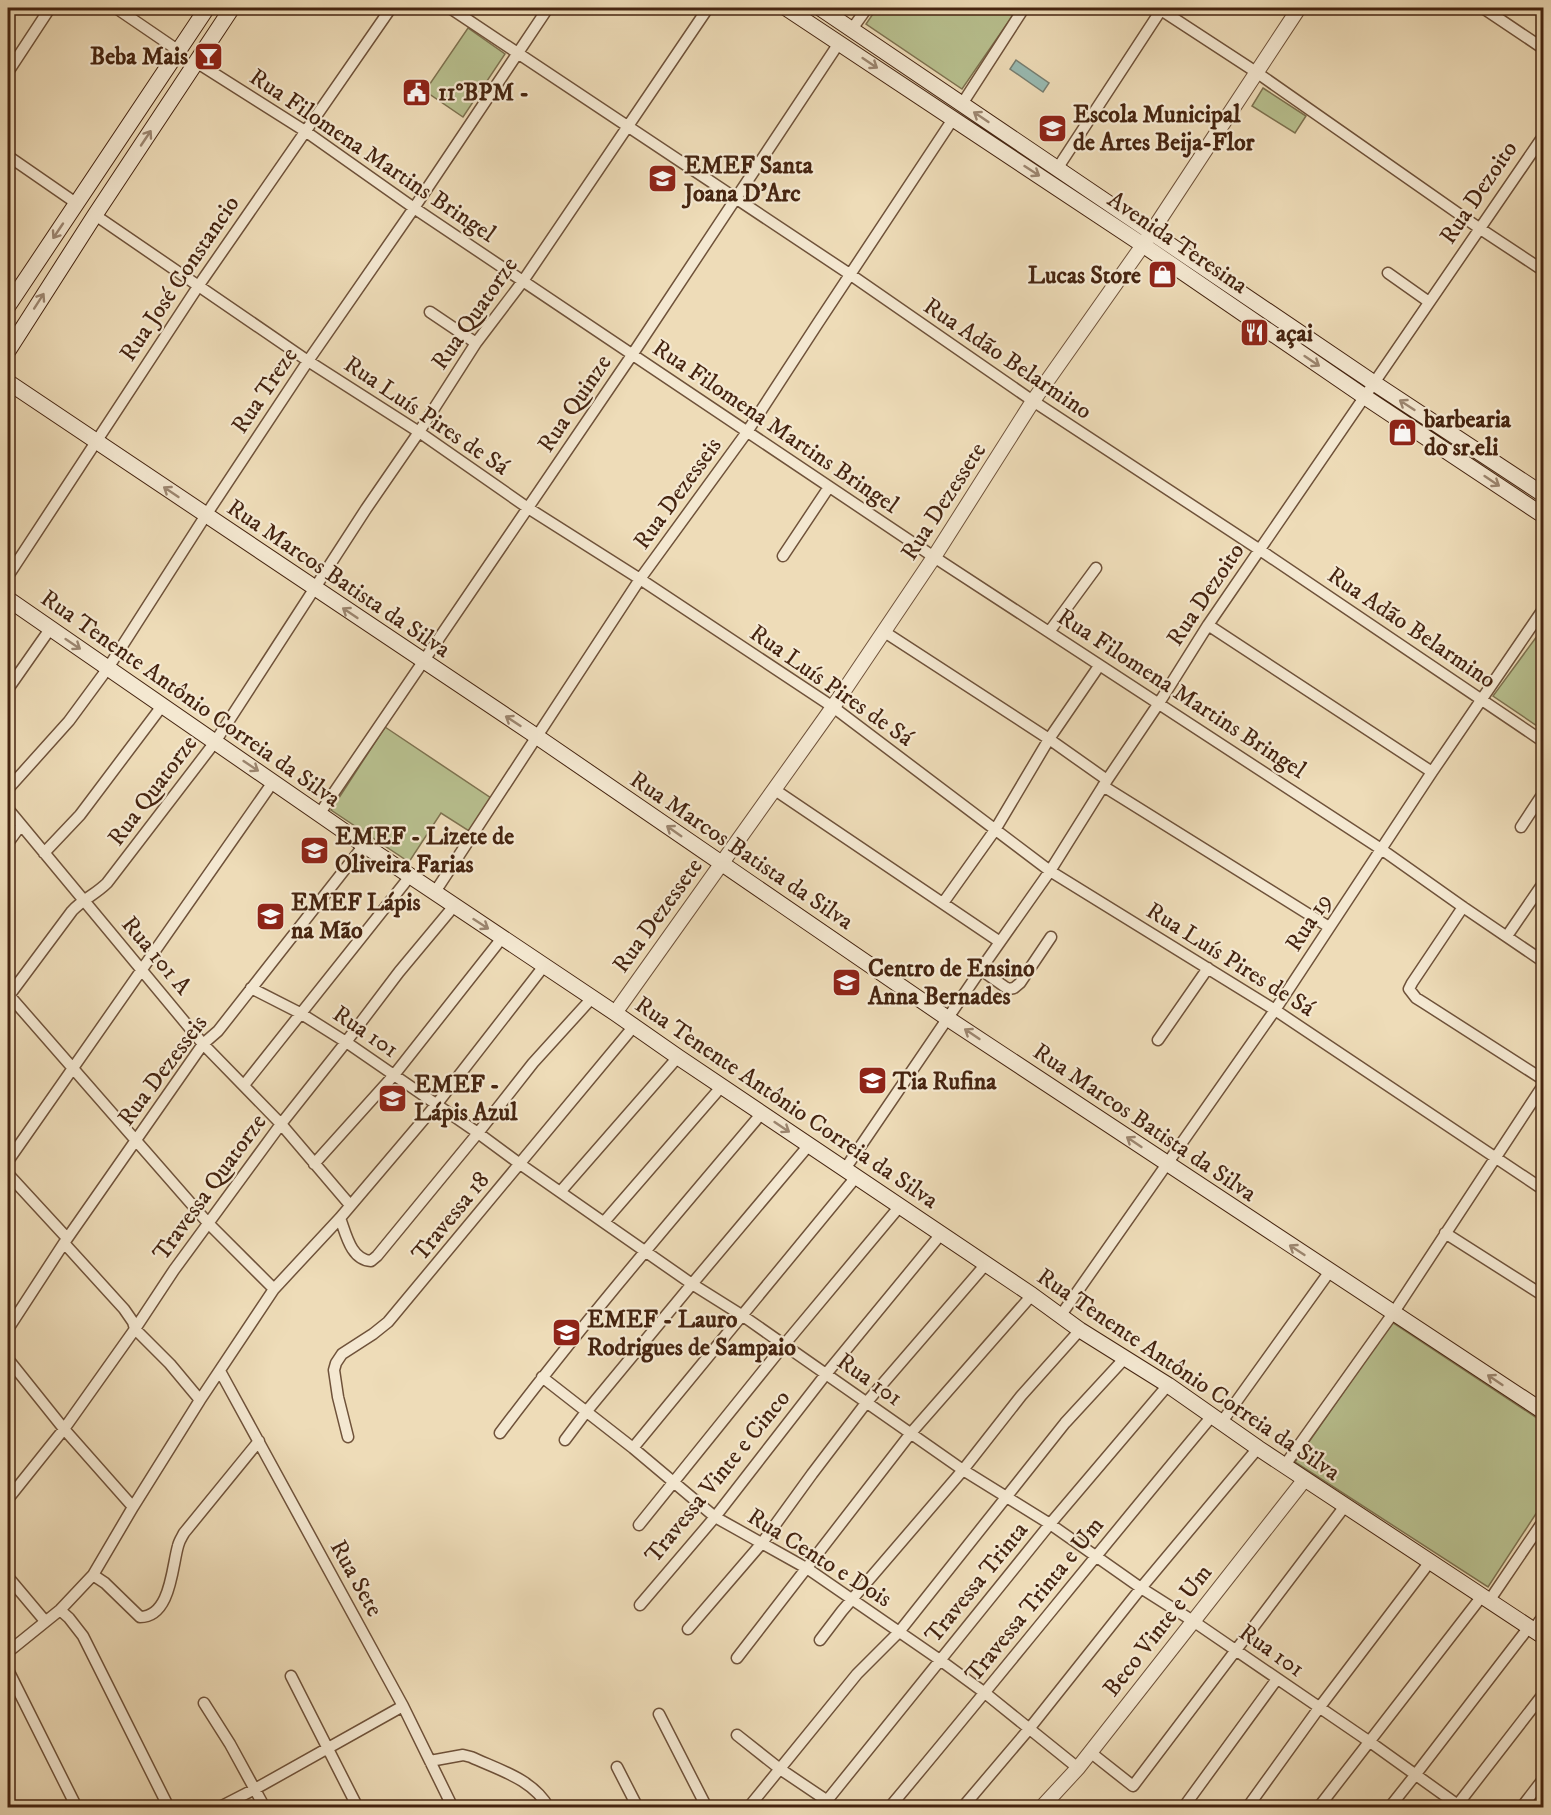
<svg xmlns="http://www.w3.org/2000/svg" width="1551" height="1815" font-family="'IM FELL DW Pica',serif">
<rect width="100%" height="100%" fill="#eedcb8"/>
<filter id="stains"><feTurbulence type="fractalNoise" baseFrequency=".00333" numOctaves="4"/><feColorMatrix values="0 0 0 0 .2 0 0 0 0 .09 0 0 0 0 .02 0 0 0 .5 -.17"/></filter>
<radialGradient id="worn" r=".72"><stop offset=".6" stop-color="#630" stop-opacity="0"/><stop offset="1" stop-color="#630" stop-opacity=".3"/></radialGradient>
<!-- green -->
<path fill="#b8c08f" stroke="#7e7250" stroke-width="1.5" d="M 877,8 L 1018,8 L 962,89 L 866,24 Z
M 468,28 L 505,54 L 463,117 L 425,91 Z
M 1263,88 L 1306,116 L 1295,133 L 1252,106 Z
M 1543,628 L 1543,730 L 1493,696 Z
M 385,727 L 491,798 L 469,831 L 441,813 L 409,862 L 331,810 Z
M 1392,1322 L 1543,1422 L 1543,1503 L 1488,1587 L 1295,1462 Z"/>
<!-- water -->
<path fill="#99bbb3" stroke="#777f72" stroke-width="1.5" d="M 1016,60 L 1049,83 L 1043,92 L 1010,69 Z"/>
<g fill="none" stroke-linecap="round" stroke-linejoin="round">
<defs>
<path id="minor" d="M 116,8 L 179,51
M 450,8 L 851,275 L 1033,401 L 1260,550 L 1544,742
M 1158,8 L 1256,72 L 1479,228 L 1544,271
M 1483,8 L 1544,49
M 852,29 L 867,8
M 196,62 L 305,131 L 414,208 L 934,557 L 1381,849 L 1463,907 L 1544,962
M 8,72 L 50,8
M 962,104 L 1024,8
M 8,156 L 76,203
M 1057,169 L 1161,10
M 95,215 L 308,361 L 419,432 L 528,508 L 640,579 L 833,707 L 1050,871 L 1275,1010 L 1544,1190
M 1388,273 L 1429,302
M 430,312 L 476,343
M 783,556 L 829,487
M 8,576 L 199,285 L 391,8
M 1208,625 L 1432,772
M 883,631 L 1049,739 L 1107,780
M 1049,632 L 1096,568
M 8,689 L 50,629
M 1103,786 L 1329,927
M 8,789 L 69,721 L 108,668 L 206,515 L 308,361 L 414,208 L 548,8
M 775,790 L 1000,942
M 8,809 L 203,1044 L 281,1124 L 350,1205
M 320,813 L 632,355 L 839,43
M 1521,827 L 1544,792
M 8,843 L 21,825
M 44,853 L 80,815 L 162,706
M 435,892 L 640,579 L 747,432 L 818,323 L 953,119
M 943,903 L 995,830 L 1049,739 L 1099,666
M 1463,907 L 1412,983 L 1409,989 L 1416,998 L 1424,1003 L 1544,1080
M 1507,936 L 1544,882
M 981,970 L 1008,989 L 1014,988 L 1020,983 L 1051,937
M 251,988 L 300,1013 L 346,1042 L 478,1133 L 520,1164 L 692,1284 L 743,1316 L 963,1470 L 1050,1524 L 1141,1588 L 1193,1621 L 1370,1742 L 1462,1808
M 8,994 L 208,1223 L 274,1289
M 8,997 L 72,911 C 82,900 96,894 107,883 L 215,742 L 366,509 L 419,432 L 476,343 L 523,281 L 708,8
M 1158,1040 L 1208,968
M 244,1085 L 411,875
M 8,1161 L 273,782
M 314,1164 L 394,1075 L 502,938
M 845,1169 L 988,959 L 1050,871 L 1107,780 L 1159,703 L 1208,625 L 1544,135
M 8,1174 L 67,1238
M 561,1191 L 678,1057
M 340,1218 C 346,1234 351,1260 371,1261 L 377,1256 L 478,1133 L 533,1063 L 592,998
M 604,1222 L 722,1086
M 1445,1233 L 1544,1296
M 64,1243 L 124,1309 L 133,1322 L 135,1329 L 170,1364 L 200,1400
M 1061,1315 L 1275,1010 L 1432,772 L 1544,608
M 8,1329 L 64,1243 L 203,1044 L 218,1031 L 364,845
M 8,1359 L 64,1429 L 133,1507
M 220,1371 L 403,1706 L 453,1808
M 542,1377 L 633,1448 L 715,1517 L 808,1569 L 940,1660 L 985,1693 L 1078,1768
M 1221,1423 L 1330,1271
M 500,1433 C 583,1323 673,1218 762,1113
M 348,1437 L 338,1397 L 334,1370 L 336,1363 L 342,1354 L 373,1334 L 388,1322 L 634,1026
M 565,1440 L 586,1412 L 692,1284 L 809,1145
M 633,1448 L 856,1177
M 1285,1465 L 1394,1312 L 1544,1084
M 8,1499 L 64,1429 L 135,1329 L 174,1270 L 281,1124 L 346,1042 L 399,972 L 454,906
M 639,1525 L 784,1345 L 900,1206
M 93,1575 L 105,1583 L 140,1617 C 171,1617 172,1566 178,1546 C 179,1541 182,1537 184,1533 L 259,1441
M 8,1577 L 45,1621
M 1489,1601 L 1544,1520
M 640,1605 L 715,1517 L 826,1374 L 941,1234
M 60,1610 L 69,1618 L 83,1636 L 169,1808
M 688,1629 L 762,1543 L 812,1474 L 866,1403 L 986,1264
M 1533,1630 L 1544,1615
M 820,1640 L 842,1611 L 963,1470 L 1021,1396 L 1080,1330
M 8,1652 L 60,1610 L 93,1575 L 133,1507 L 200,1400 L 274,1289 L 340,1218 L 436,1105 L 544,966
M 737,1658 L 911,1433 L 1032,1295
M 8,1670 L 77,1808
M 291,1676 L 358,1808
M 204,1703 L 230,1744 L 265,1808
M 659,1714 L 707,1808
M 737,1735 L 780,1769 L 838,1808
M 1090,1752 L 1133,1786 L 1345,1506
M 430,1761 L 463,1755 L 471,1757 C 499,1770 533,1779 549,1808
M 617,1767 L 638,1808
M 218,1808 L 255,1789 L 403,1706
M 748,1808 L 857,1674 L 899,1632 L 1065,1423 L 1125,1358
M 821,1808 L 1050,1524 L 1168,1385
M 889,1808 C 998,1678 1103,1546 1212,1416
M 962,1808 L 1029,1729 L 1141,1588 L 1258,1448
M 1183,1808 L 1277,1679
M 1247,1808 L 1319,1708 L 1429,1563
M 1318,1808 L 1482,1596
M 1389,1808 L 1416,1774 L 1529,1627
M 1455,1808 L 1544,1693
M 1521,1808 L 1544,1778"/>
<path id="tertiary" d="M 615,1013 L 833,707 L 934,557 L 1033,401 L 1143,245 L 1299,8
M 1041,1808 L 1078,1768 L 1305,1479"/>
<path id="secondary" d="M 786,8 L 1143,245 L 1365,397 L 1544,516
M 820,8 L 1374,383 L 1544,495
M 8,306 L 207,8
M 8,351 L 95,215 L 232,8
M 8,382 L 536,736 L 947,1018 L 1544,1412
M 8,599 L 364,845 L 615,1013 L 678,1057 L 1032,1295 L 1080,1330 L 1168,1385 L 1258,1448 L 1544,1637"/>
</defs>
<!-- minor casing -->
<use href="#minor" stroke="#6f523a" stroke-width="13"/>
<!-- tertiary casing -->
<use href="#tertiary" stroke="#6f523a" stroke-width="16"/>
<!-- secondary casing -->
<use href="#secondary" stroke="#452410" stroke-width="17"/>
<!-- minor -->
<use href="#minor" stroke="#f4e8d1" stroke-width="10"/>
<!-- tertiary -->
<use href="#tertiary" stroke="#f4e8d1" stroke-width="14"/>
<!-- secondary -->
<use href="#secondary" stroke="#f4e8d1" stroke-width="15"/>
</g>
<!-- one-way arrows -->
<defs><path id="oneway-shaft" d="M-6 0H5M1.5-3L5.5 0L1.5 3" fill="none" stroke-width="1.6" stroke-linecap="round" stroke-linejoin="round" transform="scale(1.5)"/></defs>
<g stroke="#9c8670">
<use href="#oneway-shaft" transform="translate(870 63) rotate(34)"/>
<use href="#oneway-shaft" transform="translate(981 117) rotate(-146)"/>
<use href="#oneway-shaft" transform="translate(146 138) rotate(-56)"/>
<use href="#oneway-shaft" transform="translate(1032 171) rotate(33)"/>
<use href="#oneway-shaft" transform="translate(58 231) rotate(124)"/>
<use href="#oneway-shaft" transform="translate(39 301) rotate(-57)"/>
<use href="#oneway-shaft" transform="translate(1312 361) rotate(34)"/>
<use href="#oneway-shaft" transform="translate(1407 405) rotate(-147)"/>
<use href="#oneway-shaft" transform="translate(1492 481) rotate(34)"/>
<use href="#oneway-shaft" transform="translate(171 492) rotate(-146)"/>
<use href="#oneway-shaft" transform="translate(350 613) rotate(-146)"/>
<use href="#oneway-shaft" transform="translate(73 644) rotate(34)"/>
<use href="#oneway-shaft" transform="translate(513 721) rotate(-147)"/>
<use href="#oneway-shaft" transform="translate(251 766) rotate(34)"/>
<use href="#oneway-shaft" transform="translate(674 831) rotate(-145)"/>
<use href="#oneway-shaft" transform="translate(481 924) rotate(33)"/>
<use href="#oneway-shaft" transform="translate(972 1034) rotate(-146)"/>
<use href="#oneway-shaft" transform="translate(782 1127) rotate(34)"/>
<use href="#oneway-shaft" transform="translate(1134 1142) rotate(-146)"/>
<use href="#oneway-shaft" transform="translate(1297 1250) rotate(-147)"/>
<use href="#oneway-shaft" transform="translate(1495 1380) rotate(-146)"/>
</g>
<!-- icons -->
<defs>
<symbol id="bar-square" viewBox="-11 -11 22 22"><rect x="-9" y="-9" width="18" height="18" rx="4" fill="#8f2418" stroke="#f4e8d1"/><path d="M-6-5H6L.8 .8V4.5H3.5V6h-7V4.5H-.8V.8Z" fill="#fff"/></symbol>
<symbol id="civic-square" viewBox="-11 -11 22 22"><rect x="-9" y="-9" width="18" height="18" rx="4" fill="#8f2418" stroke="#f4e8d1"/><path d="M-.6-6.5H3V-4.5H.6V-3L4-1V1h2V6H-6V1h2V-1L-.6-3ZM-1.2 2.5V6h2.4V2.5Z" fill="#fff"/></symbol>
<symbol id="school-square" viewBox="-11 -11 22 22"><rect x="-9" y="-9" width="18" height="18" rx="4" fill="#8f2418" stroke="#f4e8d1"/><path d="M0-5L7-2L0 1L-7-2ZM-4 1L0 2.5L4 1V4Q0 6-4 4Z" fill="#fff"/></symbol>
<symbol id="shop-square" viewBox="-11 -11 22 22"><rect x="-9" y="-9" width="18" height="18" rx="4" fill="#8f2418" stroke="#f4e8d1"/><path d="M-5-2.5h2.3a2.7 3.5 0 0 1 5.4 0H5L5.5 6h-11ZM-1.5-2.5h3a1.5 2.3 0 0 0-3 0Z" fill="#fff"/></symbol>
<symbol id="restaurant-square" viewBox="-11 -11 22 22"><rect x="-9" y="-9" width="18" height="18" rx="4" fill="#8f2418" stroke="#f4e8d1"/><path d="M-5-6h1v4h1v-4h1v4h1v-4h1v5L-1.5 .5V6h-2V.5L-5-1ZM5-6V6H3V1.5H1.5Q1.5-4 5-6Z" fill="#fff"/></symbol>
</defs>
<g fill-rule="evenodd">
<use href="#bar-square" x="192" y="40" width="33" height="33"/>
<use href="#civic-square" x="400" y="76" width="33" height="33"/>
<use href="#school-square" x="1036" y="112" width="33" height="33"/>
<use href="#school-square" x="646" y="162" width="33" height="33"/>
<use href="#shop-square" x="1146" y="258" width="33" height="33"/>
<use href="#restaurant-square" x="1238" y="316" width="33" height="33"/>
<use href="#shop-square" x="1386" y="416" width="33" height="33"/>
<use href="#school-square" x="298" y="834" width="33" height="33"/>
<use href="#school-square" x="254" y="900" width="33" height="33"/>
<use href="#school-square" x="830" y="966" width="33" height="33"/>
<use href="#school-square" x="856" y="1064" width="33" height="33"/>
<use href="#school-square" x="376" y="1082" width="33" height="33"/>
<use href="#school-square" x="550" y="1316" width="33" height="33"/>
</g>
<g text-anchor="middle" stroke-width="4.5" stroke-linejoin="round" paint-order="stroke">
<!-- poi labels -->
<g font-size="24" font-weight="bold" fill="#452410" stroke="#f4e8d1" text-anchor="start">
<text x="188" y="64" text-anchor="end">Beba Mais</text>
<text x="438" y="100">11°BPM -</text>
<text x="1073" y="122">Escola Municipal<tspan x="1073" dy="28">de Artes Beija-Flor</tspan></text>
<text x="684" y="173">EMEF Santa<tspan x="684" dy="28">Joana D'Arc</tspan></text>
<text x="1141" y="283" text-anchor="end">Lucas Store</text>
<text x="1276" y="341">açai</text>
<text x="1424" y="427">barbearia<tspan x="1424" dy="28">do sr.eli</tspan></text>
<text x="335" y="844">EMEF - Lizete de<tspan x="335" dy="28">Oliveira Farias</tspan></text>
<text x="291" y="910">EMEF Lápis<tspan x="291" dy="28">na Mão</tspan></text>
<text x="868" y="976">Centro de Ensino<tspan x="868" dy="28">Anna Bernades</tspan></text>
<text x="893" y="1089">Tia Rufina</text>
<text x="414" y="1092">EMEF -<tspan x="414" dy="28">Lápis Azul</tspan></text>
<text x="587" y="1327">EMEF - Lauro<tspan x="587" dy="28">Rodrigues de Sampaio</tspan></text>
</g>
<!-- street labels -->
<g font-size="24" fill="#452410" stroke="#f4e8d1">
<text transform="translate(373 155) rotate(34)" y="8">Rua Filomena Martins Bringel</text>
<text transform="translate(1478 192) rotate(-56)" y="8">Rua Dezoito</text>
<text transform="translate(1178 242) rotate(34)" y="8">Avenida Teresina</text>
<text transform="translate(179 278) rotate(-56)" y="8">Rua José Constancio</text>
<text transform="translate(474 313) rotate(-55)" y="8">Rua Quatorze</text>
<text transform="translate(1008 358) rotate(34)" y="8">Rua Adão Belarmino</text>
<text transform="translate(264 390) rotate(-56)" y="8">Rua Treze</text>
<text transform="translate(574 403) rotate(-56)" y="8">Rua Quinze</text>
<text transform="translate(427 415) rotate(34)" y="8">Rua Luís Pires de Sá</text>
<text transform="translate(776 426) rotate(34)" y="8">Rua Filomena Martins Bringel</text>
<text transform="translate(677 493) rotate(-54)" y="8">Rua Dezesseis</text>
<text transform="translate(943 501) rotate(-57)" y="8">Rua Dezessete</text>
<text transform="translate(339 578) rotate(34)" y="8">Rua Marcos Batista da Silva</text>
<text transform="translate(1205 594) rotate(-56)" y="8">Rua Dezoito</text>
<text transform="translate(1412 627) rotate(34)" y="8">Rua Adão Belarmino</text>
<text transform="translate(832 685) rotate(35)" y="8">Rua Luís Pires de Sá</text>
<text transform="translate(1182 693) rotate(33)" y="8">Rua Filomena Martins Bringel</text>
<text transform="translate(191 698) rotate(35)" y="8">Rua Tenente Antônio Correia da Silva</text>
<text transform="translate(152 790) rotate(-53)" y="8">Rua Quatorze</text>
<text transform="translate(742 850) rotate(34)" y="8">Rua Marcos Batista da Silva</text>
<text transform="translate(657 915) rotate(-54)" y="8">Rua Dezessete</text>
<text transform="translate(1308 922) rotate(-57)" y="8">Rua 19</text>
<text transform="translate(157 955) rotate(50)" y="8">Rua 101 A</text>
<text transform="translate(1231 959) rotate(32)" y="8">Rua Luís Pires de Sá</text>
<text transform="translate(366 1031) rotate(34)" y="8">Rua 101</text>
<text transform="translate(162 1070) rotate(-53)" y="8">Rua Dezesseis</text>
<text transform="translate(787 1102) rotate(34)" y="8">Rua Tenente Antônio Correia da Silva</text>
<text transform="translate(1145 1122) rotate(34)" y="8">Rua Marcos Batista da Silva</text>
<text transform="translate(209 1187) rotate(-54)" y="8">Travessa Quatorze</text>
<text transform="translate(450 1216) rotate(-51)" y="8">Travessa 18</text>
<text transform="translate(1189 1374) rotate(34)" y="8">Rua Tenente Antônio Correia da Silva</text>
<text transform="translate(870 1379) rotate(35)" y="8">Rua 101</text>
<text transform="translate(717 1476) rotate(-51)" y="8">Travessa Vinte e Cinco</text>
<text transform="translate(820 1557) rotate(32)" y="8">Rua Cento e Dois</text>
<text transform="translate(357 1578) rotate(61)" y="8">Rua Sete</text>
<text transform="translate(976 1582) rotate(-51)" y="8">Travessa Trinta</text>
<text transform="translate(1034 1599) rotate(-51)" y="8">Travessa Trinta e Um</text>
<text transform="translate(1157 1630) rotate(-52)" y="8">Beco Vinte e Um</text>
<text transform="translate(1272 1650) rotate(35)" y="8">Rua 101</text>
</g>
</g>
<!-- margin -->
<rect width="1551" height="1815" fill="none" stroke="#eedcb8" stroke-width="30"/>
<rect x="9" y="9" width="1533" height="1797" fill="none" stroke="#452410" stroke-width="3"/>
<rect x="15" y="15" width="1521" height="1785" fill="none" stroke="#452410" stroke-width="1.5"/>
<rect width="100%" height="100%" filter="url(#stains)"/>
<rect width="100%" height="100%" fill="url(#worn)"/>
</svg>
